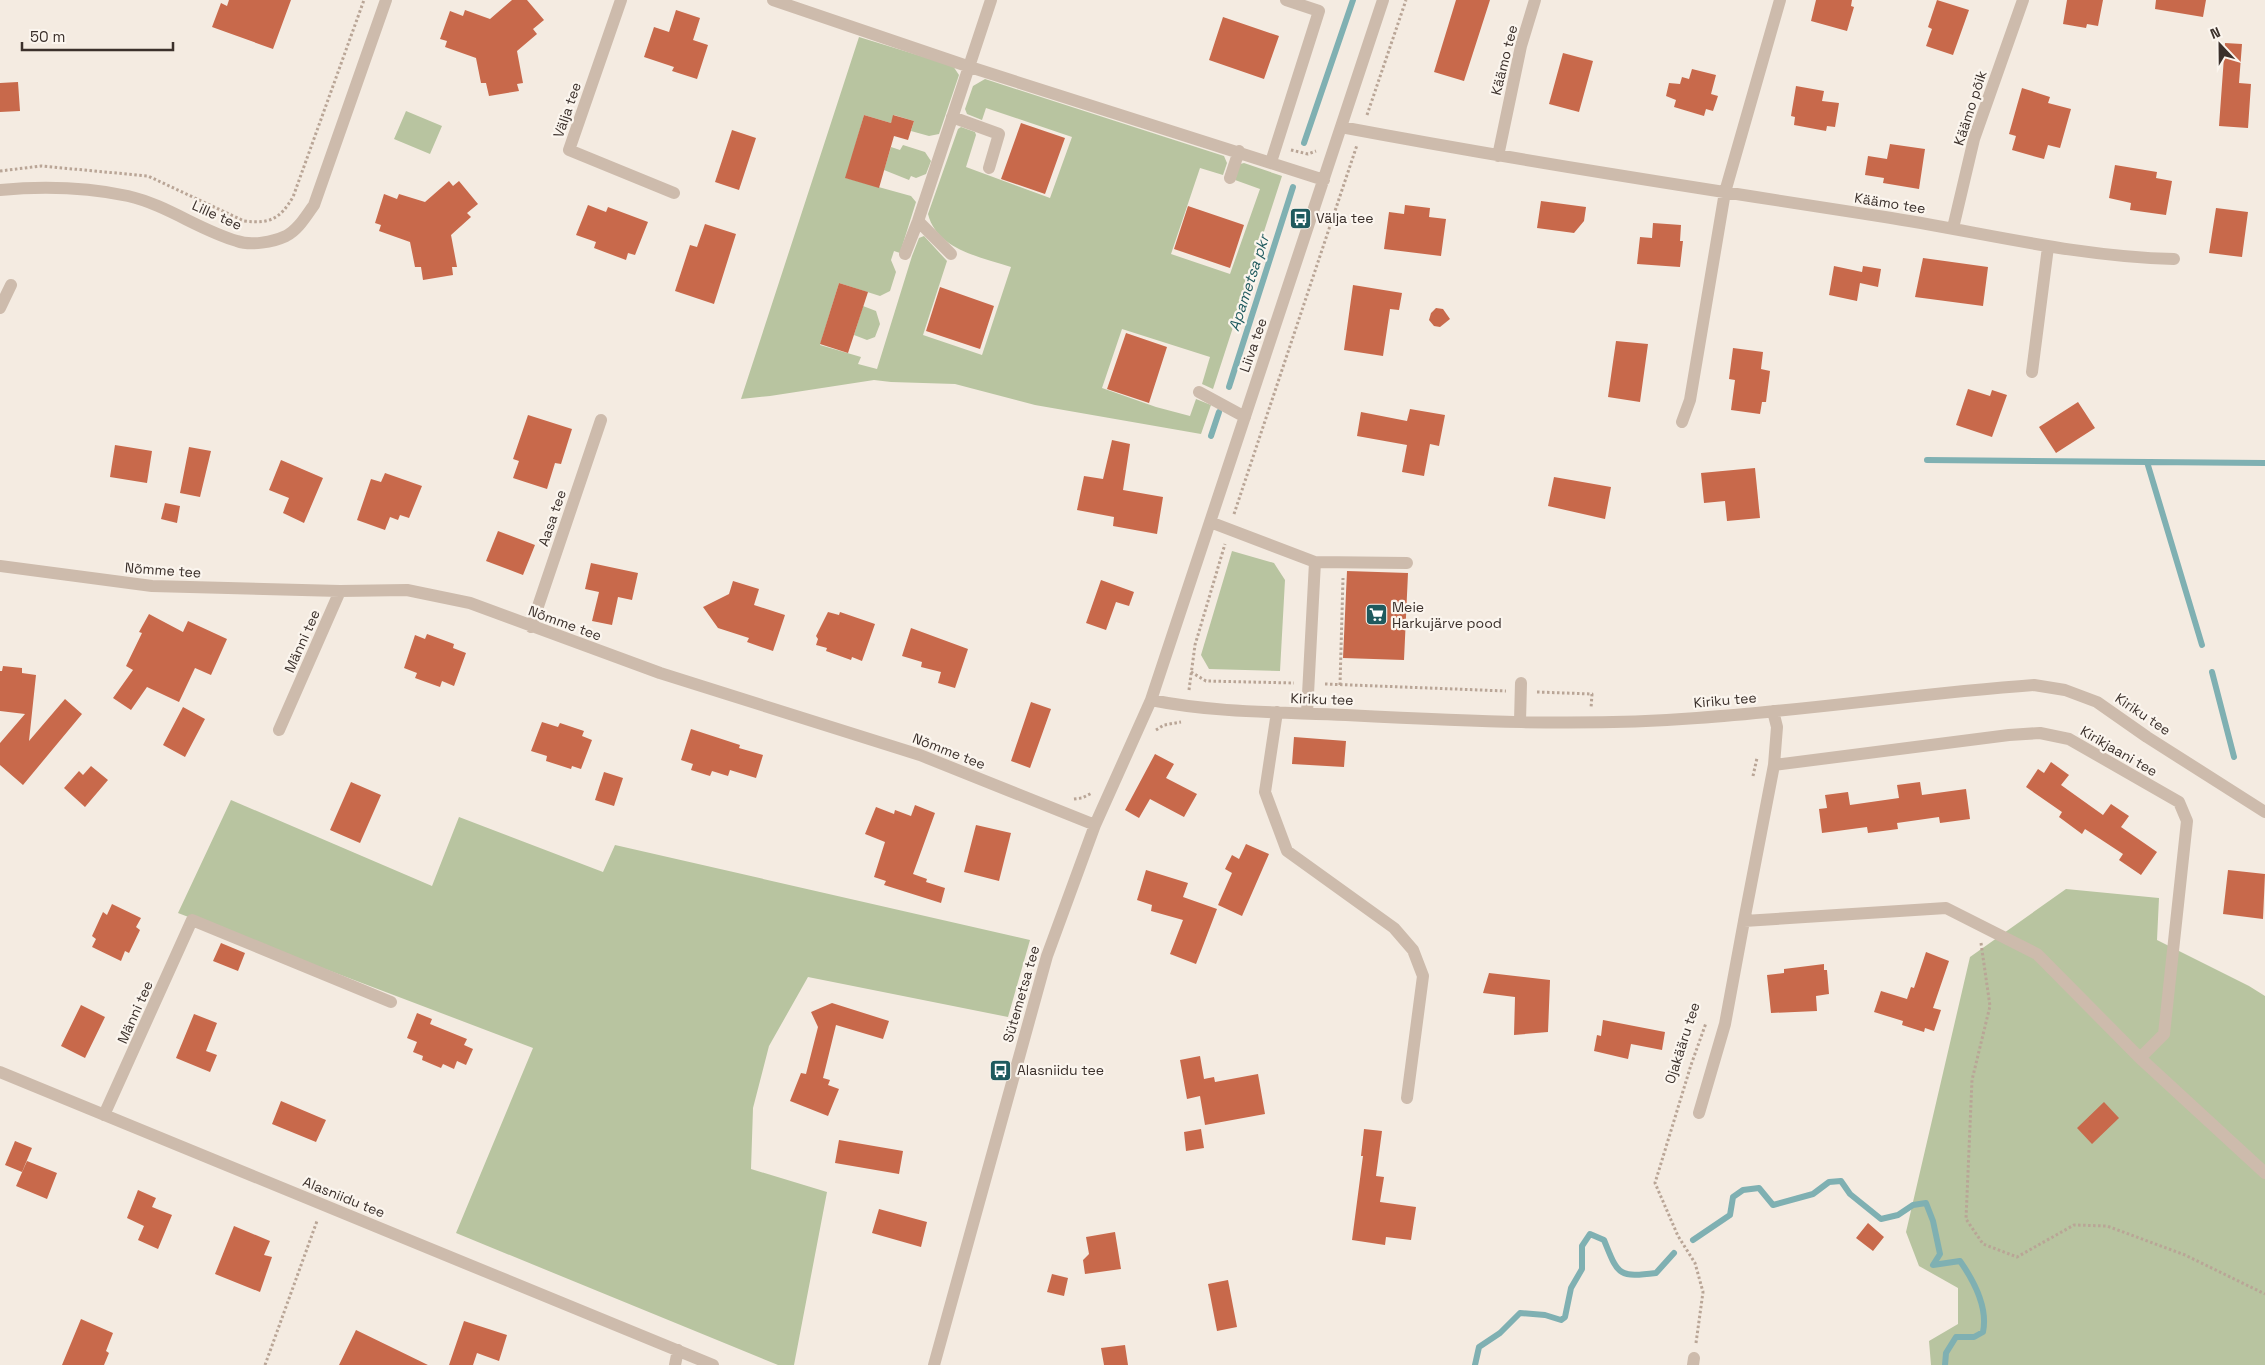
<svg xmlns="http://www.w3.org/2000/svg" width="2265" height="1365" font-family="'Space Grotesk',sans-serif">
<rect width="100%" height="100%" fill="#f4ebe1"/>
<!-- green -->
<path fill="#b8c4a0" d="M 859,37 L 953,66 L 959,75 L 939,134 L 929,136 L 911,131 L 914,121 L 894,115 L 891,123 L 864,115 L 846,178 L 911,196 L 916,202 L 900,253 L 894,251 L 891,260 L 896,272 L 890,291 L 880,296 L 839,283 L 820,345 L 861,357 L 858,364 L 877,369 L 912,256 L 919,238 L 924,236 L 947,261 L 923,335 L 982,355 L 1011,267 C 981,257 937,250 928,214 L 958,129 L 961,127 L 975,132 L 976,135 L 966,167 L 1050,198 L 1072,137 L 986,108 L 982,120 L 967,114 L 965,109 L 973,86 L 985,79 L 1224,156 L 1227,163 L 1223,175 L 1200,168 L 1171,254 L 1230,274 L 1260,189 L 1235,180 L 1240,164 L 1244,163 L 1282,176 L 1213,389 L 1202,384 L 1210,357 L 1122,329 L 1102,388 L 1156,407 L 1190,416 L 1196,399 L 1211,405 L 1201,434 L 1035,405 L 955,384 L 891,382 L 874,380 L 770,396 L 741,399 Z
M 406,111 L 442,126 L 430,154 L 394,139 Z
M 903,145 L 925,152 L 931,161 L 926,174 L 916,178 L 911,176 L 909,180 L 884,170 L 891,147 L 900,150 Z
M 863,306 L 876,311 L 880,324 L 875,337 L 867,340 L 854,335 Z
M 1232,551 L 1274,563 L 1285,580 L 1280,671 L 1209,669 L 1201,655 Z
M 231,800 L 432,886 L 459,817 L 603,872 L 615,845 L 1030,940 L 1008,1017 L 808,977 L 769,1046 L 753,1108 L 751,1169 L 827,1192 L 794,1365 L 778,1365 L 456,1233 L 533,1048 L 178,913 Z
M 2066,889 L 2159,898 L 2157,940 L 2249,986 L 2265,996 L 2265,1365 L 1931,1365 L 1929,1341 L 1958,1324 L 1958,1288 L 1919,1266 L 1906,1232 L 1970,957 Z"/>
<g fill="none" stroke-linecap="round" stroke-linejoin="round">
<!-- stream -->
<path stroke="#7fb0b2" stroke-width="6" d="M 1304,143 L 1353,0
M 1229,387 L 1293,187
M 1211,436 L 1219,412
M 1927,460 L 2265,463
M 2147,462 L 2202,645
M 2212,672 L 2234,757
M 1693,1240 L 1730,1215 L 1733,1197 L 1743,1190 L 1759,1188 L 1773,1205 L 1813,1194 L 1829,1182 L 1841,1181 L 1850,1194 L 1881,1219 L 1898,1215 L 1913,1205 L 1926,1203 L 1933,1221 L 1940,1254 L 1933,1265 L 1960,1261 C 1974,1281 1988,1308 1983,1332 L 1974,1337 L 1956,1337 L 1946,1353 L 1945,1365
M 1475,1365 L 1479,1347 L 1500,1333 L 1520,1313 L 1545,1315 L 1561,1320 L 1565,1317 L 1571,1288 L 1582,1269 L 1582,1246 L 1590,1234 L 1604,1240 C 1618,1274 1617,1278 1656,1273 L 1674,1253"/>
</g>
<!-- building -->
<path fill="#c8694b" d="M 229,0 L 291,0 L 273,49 L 212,27 L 221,3 L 227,6 Z
M 512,0 L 527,0 L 544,20 L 533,29 L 537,34 L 517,51 L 523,83 L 517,84 L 519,91 L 489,96 L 486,83 L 481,83 L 476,58 L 445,47 L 447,41 L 440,39 L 450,11 L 463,16 L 465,10 L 490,19 Z
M 1456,0 L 1490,0 L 1464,81 L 1434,72 Z
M 1816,0 L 1852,0 L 1851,6 L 1854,7 L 1847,31 L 1811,21 Z
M 1937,0 L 1969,10 L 1953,55 L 1926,46 L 1932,29 L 1928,27 Z
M 2067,0 L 2103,0 L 2098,26 L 2087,24 L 2086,28 L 2063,24 Z
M 2156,0 L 2206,0 L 2203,17 L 2155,9 Z
M 676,10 L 700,18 L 693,40 L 708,45 L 697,79 L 672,71 L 674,67 L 644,57 L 654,27 L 669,32 Z
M 1223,17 L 1279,36 L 1264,79 L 1209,60 Z
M 2225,43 L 2242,44 L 2239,83 L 2251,84 L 2248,128 L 2219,126 Z
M 1563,53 L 1593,61 L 1579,112 L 1549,104 Z
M 1692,69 L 1716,75 L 1711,94 L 1718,96 L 1713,111 L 1706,109 L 1704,116 L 1674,107 L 1676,100 L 1666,96 L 1669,83 L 1680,84 L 1682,77 L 1689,79 Z
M 18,82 L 20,111 L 0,112 L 0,83 Z
M 1796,86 L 1824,91 L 1822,101 L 1839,103 L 1835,127 L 1827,126 L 1826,131 L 1794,125 L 1795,117 L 1791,116 Z
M 2022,88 L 2050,97 L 2048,103 L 2071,109 L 2060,148 L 2048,145 L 2044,159 L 2012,150 L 2016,136 L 2009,134 Z
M 864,115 L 891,123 L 893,115 L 914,121 L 908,140 L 894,136 L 879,188 L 845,178 Z
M 1021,123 L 1065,138 L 1045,194 L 1001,179 Z
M 732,130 L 756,138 L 739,190 L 715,182 Z
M 1890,144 L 1925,149 L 1919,189 L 1883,183 L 1884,178 L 1865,175 L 1868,156 L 1887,159 Z
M 2115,165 L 2157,172 L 2156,178 L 2172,181 L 2166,215 L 2130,210 L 2131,203 L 2109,198 Z
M 449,181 L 453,186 L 459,181 L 478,204 L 467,213 L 471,217 L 451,235 L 457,267 L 452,267 L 453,275 L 423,280 L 421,267 L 415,267 L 410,242 L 379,231 L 381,225 L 375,223 L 384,194 L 397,199 L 399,194 L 425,202 Z
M 1541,201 L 1586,207 L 1584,221 L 1574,233 L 1537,228 Z
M 588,205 L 606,212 L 608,207 L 648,222 L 635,255 L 628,253 L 626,260 L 594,248 L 596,242 L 576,235 Z
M 1405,205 L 1430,208 L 1429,217 L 1446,219 L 1441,256 L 1384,249 L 1389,212 L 1404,214 Z
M 1188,206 L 1244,225 L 1230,268 L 1174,249 Z
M 2216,208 L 2248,212 L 2242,257 L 2209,253 Z
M 1653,223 L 1681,225 L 1680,241 L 1683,241 L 1680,267 L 1637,264 L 1640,237 L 1652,238 Z
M 705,224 L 736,234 L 714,304 L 675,291 L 690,245 L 697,247 Z
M 1923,258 L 1988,267 L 1983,306 L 1915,297 Z
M 1834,266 L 1862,272 L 1863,266 L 1881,269 L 1878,287 L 1860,283 L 1857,301 L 1829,295 Z
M 839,283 L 868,292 L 848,353 L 820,344 Z
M 1353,285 L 1402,293 L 1399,310 L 1390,309 L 1383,356 L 1344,350 Z
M 940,287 L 994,306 L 980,349 L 926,331 Z
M 1436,308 L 1443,309 L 1450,319 L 1440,327 L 1434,326 L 1429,320 L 1431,313 Z
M 1126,333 L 1167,347 L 1149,403 L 1107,389 Z
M 1616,341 L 1648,344 L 1640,402 L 1608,397 Z
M 1733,348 L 1763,352 L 1761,369 L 1770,371 L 1766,402 L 1762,402 L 1760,414 L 1731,410 L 1735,380 L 1729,379 Z
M 1968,389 L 1990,396 L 1992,390 L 2007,395 L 1992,437 L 1956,425 Z
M 2078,402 L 2095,428 L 2056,453 L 2039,427 Z
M 1410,409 L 1445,415 L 1439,446 L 1430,444 L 1424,476 L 1402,472 L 1407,445 L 1357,436 L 1361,412 L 1407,421 Z
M 528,415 L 572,429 L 561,464 L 555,463 L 547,489 L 513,478 L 519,461 L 513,459 Z
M 1112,440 L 1130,444 L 1123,490 L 1163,497 L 1157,534 L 1113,526 L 1114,517 L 1077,510 L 1084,476 L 1103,479 Z
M 115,445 L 152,451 L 147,483 L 110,477 Z
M 189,447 L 211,451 L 200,497 L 180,493 Z
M 281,460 L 323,478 L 304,523 L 283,513 L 289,498 L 269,490 Z
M 1755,468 L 1760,518 L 1727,521 L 1725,501 L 1704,503 L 1701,473 Z
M 385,473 L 422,486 L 409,518 L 400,515 L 398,520 L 390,517 L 385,530 L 357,520 L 371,479 L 381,482 Z
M 1554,477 L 1611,487 L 1605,519 L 1548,506 Z
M 165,503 L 180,506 L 177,523 L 161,519 Z
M 498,531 L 535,545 L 523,575 L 486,561 Z
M 591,563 L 638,573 L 632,600 L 618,597 L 612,625 L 592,621 L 599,592 L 585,589 Z
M 1347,571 L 1408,573 L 1404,660 L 1343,658 Z
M 1101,580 L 1134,592 L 1129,606 L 1116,602 L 1106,630 L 1086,623 Z
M 733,581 L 759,589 L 754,605 L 785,615 L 773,651 L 747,642 L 749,638 L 718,628 L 703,607 L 729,594 Z
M 828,612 L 839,615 L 840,612 L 875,624 L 862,661 L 852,657 L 851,660 L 826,651 L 827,648 L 816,645 L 818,639 L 816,636 Z
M 149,614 L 183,632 L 188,621 L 227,639 L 211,675 L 195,668 L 179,702 L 147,687 L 131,710 L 113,698 L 133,670 L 126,666 L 142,633 L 139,632 Z
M 911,628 L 968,649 L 955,688 L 938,683 L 941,672 L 921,667 L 922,662 L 902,656 Z
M 427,634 L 454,644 L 453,648 L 466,653 L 454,686 L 442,681 L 440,687 L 415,678 L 417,673 L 404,668 L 415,635 L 425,639 Z
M 3,666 L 22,668 L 22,673 L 36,675 L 29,741 L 65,699 L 82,714 L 23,785 L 0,765 L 0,743 L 25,714 L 0,711 L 0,671 L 2,671 Z
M 1031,702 L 1051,709 L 1030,768 L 1011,761 Z
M 183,707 L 205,719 L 185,757 L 163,745 Z
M 542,722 L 558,727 L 560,723 L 584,731 L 582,736 L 592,740 L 581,769 L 572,766 L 571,769 L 546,761 L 547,756 L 531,751 Z
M 691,729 L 740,745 L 739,748 L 763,755 L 756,778 L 730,770 L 728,776 L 712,771 L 710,776 L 691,770 L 693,764 L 681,760 Z
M 1294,737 L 1346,741 L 1344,767 L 1292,764 Z
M 1155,754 L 1174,764 L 1166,778 L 1197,794 L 1184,817 L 1150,799 L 1139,818 L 1125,810 Z
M 2051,762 L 2069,775 L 2061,785 L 2103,815 L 2111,804 L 2129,816 L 2121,827 L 2157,852 L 2141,875 L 2119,860 L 2123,854 L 2085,829 L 2082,834 L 2059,817 L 2062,812 L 2026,787 L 2038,769 L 2044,773 Z
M 91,766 L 108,780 L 85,807 L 64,788 L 79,771 L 83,775 Z
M 604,772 L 623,778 L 614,806 L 595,800 Z
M 351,782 L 381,795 L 360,843 L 330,830 Z
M 1920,782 L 1922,795 L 1966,789 L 1970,819 L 1940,823 L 1939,817 L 1897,823 L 1898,829 L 1868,833 L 1867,827 L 1822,833 L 1819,809 L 1827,808 L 1825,795 L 1848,792 L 1850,805 L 1899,798 L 1897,785 Z
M 915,805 L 935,813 L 913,874 L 927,879 L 926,882 L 945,888 L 941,903 L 884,885 L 886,881 L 874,877 L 885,842 L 865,834 L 876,807 L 894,814 L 895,810 L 911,816 Z
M 976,825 L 1011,833 L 999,881 L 964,872 Z
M 1246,844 L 1269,854 L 1242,916 L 1218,905 L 1232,873 L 1225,869 L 1232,855 L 1239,859 Z
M 1146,870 L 1188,883 L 1183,897 L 1217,909 L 1196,964 L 1170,954 L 1183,920 L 1151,911 L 1152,905 L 1137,900 Z
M 2228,870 L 2265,874 L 2263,919 L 2223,914 Z
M 112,904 L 141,918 L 136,927 L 140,930 L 129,953 L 125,951 L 121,961 L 92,947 L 96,939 L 92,936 L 103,912 L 107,915 Z
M 221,943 L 245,953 L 238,971 L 213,961 Z
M 1926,952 L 1949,961 L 1933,1008 L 1941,1010 L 1934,1031 L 1925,1028 L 1924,1032 L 1902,1025 L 1903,1021 L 1874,1012 L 1881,991 L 1907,999 L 1911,987 L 1914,988 Z
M 1824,964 L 1824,970 L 1827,970 L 1829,994 L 1816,996 L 1817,1011 L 1771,1013 L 1767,975 L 1784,973 L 1784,969 Z
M 1489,973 L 1550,980 L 1548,1032 L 1514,1035 L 1515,997 L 1483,993 Z
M 832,1003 L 889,1021 L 883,1039 L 836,1025 L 823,1078 L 830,1080 L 828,1085 L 839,1089 L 828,1116 L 790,1101 L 801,1073 L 806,1074 L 818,1027 L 811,1012 Z
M 81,1005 L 105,1017 L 85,1058 L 61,1046 Z
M 417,1013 L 432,1019 L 430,1024 L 467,1039 L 464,1045 L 473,1049 L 466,1065 L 457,1061 L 454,1069 L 443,1064 L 441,1068 L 422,1060 L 423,1056 L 413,1052 L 417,1042 L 407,1038 Z
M 194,1014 L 217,1023 L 206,1051 L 217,1055 L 210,1072 L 176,1058 Z
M 1603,1020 L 1665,1032 L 1662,1050 L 1631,1044 L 1628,1059 L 1594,1051 L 1597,1035 L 1601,1036 Z
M 1200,1056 L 1204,1079 L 1214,1077 L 1215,1082 L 1258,1074 L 1265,1114 L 1205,1125 L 1200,1096 L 1187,1099 L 1180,1060 Z
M 281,1101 L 326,1120 L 316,1142 L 272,1124 Z
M 2104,1102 L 2119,1118 L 2092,1144 L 2077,1128 Z
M 1201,1129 L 1204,1148 L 1186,1151 L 1184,1132 Z
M 1364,1129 L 1382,1131 L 1376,1176 L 1384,1177 L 1380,1202 L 1416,1207 L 1411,1240 L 1386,1237 L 1385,1245 L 1352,1240 L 1363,1156 L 1361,1156 Z
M 839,1140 L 903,1151 L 899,1174 L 835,1163 Z
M 15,1141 L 32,1148 L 22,1172 L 5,1165 Z
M 27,1161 L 57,1173 L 47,1199 L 16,1186 Z
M 138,1190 L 156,1198 L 152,1207 L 172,1215 L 158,1249 L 138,1240 L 144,1226 L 127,1218 Z
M 879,1209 L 927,1222 L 921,1247 L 872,1233 Z
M 1868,1223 L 1884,1237 L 1873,1251 L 1856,1238 Z
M 234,1226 L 270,1241 L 264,1255 L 272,1257 L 260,1292 L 215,1274 Z
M 1115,1232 L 1121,1269 L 1085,1274 L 1083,1260 L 1089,1254 L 1086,1237 Z
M 1052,1274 L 1068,1278 L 1064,1296 L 1047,1292 Z
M 1228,1280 L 1237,1327 L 1217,1331 L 1208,1284 Z
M 81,1319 L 113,1333 L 106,1351 L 109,1353 L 104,1365 L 62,1365 Z
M 464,1321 L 507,1335 L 499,1361 L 477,1353 L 473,1365 L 449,1365 Z
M 356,1330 L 428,1365 L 339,1365 Z
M 1125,1345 L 1128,1365 L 1104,1365 L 1101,1348 Z"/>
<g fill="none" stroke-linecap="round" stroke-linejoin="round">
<!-- path -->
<path stroke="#b9a596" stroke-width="3" stroke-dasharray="2.5 2.5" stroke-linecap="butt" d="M 1367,115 L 1406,0
M 1291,150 L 1308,154 L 1316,151
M 0,171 L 41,166 L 148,176 L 244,221 C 270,224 280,219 293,197 L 364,0
M 1234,514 L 1357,145
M 1191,672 L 1206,681 L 1294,683
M 1325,684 L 1506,691
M 1340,685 L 1343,578
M 1189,690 L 1195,645 L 1225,544
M 1537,692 L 1592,694 L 1591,708
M 1156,730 L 1164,725 L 1181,722
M 1753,776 L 1757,758
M 1074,799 L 1082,798 L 1092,793
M 1981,943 L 1990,1006 L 1972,1080 L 1966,1219 L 1983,1244 L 2017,1257 L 2074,1225 L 2107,1226 L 2185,1255 L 2265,1294
M 1696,1343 L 1703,1292 L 1695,1263 L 1678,1236 L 1655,1183 L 1691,1065 L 1706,1023
M 265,1365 L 317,1221"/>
<!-- minor -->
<path stroke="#cdbbac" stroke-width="12" d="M 621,0 L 569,150 L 674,193
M 773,0 L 970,67 L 1324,180
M 952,117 L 999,134 L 989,168
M 1341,127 C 1522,161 1703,189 1885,217 C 1981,232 2077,257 2174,259
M 1498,156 L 1521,46 L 1535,0
M 1271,162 L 1319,11 L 1286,0
M 1230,178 L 1239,151
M 0,190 C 44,186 85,187 128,196 C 167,205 199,230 237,241 C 251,246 273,242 286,236 C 298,230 306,216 314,205 L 386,0
M 918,221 L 951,254
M 1953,228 L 1974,139 L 2023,0
M 905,254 L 918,221 L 991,0
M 0,308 L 11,285
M 2032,372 L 2048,247
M 1199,392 L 1245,417
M 1682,422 L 1690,400 L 1725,192 L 1780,0
M 1210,522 L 1315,562 L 1307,713
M 1315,562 L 1407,563
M 0,566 L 152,586 L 340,591 L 407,590 L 470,603 L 660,673 L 920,755 L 1095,825
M 531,627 L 601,420
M 1151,700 C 1215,713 1281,712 1346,715 C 1463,721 1581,727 1697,718 C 1810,710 1922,693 2034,685 L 2065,690 L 2097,702 L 2147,737 L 2265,812
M 1773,711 L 1777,727 L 1774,765 L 1744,921 L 1946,908 L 2037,954 L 2140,1058 L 2164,1034 L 2187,821 L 2179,802 L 2069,739 L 2040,733 L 2009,735 L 1774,765
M 1277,712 L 1265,792 L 1287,851 L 1394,928 L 1413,950 L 1423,976 L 1407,1098
M 1520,721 L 1521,683
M 279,730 L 340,591
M 2140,1058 L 2265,1173
M 0,1072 L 713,1365
M 1699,1113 L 1725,1024 L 1744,921
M 104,1115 L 192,920 L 391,1002
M 675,1365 L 678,1350
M 934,1365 L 1047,956 L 1095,825 L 1151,700 L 1383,0
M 1693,1365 L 1694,1358"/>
</g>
<!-- icons -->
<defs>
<symbol id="bus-square" viewBox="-11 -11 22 22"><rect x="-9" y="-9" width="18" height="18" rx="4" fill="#1f5a5e" stroke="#fbf5ee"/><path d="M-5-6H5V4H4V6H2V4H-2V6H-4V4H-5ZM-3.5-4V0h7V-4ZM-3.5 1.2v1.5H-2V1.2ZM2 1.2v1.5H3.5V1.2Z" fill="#fff"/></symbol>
<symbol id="supermarket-square" viewBox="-11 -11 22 22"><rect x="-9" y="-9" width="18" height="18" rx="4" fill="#1f5a5e" stroke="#fbf5ee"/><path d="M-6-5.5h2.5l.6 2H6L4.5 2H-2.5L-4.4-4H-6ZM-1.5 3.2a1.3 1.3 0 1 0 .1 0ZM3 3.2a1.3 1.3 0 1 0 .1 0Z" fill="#fff"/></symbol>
</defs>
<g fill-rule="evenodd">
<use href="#bus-square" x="1288" y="206" width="25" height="25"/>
<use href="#supermarket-square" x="1364" y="602" width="25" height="25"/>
<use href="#bus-square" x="988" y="1058" width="25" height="25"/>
</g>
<g text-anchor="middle" stroke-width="4.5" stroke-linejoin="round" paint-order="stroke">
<!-- street labels -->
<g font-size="14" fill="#3b302b" stroke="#fbf5ee">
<text transform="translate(1504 60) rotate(-76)" y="5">Käämo tee</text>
<text transform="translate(1970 108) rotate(-72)" y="5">Käämo põik</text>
<text transform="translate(567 110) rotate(-71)" y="5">Välja tee</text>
<text transform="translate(1890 203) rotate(9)" y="5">Käämo tee</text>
<text transform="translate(217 215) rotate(24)" y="5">Lille tee</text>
<text transform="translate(1253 345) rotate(-71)" y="5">Liiva tee</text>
<text transform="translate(552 518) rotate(-71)" y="5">Aasa tee</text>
<text transform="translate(163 570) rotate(4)" y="5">Nõmme tee</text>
<text transform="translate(565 623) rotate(20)" y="5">Nõmme tee</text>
<text transform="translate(302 641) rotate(-66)" y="5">Männi tee</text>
<text transform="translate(1322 699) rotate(2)" y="5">Kiriku tee</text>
<text transform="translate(1725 700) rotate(-5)" y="5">Kiriku tee</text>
<text transform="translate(2143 714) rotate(34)" y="5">Kiriku tee</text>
<text transform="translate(949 751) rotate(21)" y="5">Nõmme tee</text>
<text transform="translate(2119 751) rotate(30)" y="5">Kirikjaani tee</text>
<text transform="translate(1021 994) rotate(-74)" y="5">Sütemetsa tee</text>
<text transform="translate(135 1012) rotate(-66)" y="5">Männi tee</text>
<text transform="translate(1682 1043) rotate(-72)" y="5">Ojakääru tee</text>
<text transform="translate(344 1197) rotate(22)" y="5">Alasniidu tee</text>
</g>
<!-- poi labels -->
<g font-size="14" fill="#3b302b" stroke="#fbf5ee" text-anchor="start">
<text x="1316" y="223">Välja tee</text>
<text x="1392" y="612">Meie<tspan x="1392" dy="16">Harkujärve pood</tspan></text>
<text x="1017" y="1075">Alasniidu tee</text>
</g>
<!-- water labels -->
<g font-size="15" font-style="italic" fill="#1f5a5e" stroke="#fbf5ee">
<text transform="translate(1249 283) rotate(-72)" y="5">Apametsa pkr</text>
</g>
</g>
<!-- north arrow -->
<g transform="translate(2220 45) rotate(338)" stroke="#fbf5ee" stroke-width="4" paint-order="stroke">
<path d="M0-4L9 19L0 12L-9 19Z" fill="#3b302b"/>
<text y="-8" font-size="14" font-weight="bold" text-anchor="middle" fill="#3b302b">N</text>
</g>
<!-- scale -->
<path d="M22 42v8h151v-8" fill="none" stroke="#3b302b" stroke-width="2.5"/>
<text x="30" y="42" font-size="15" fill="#3b302b" stroke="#fbf5ee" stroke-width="4" paint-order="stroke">50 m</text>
</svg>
